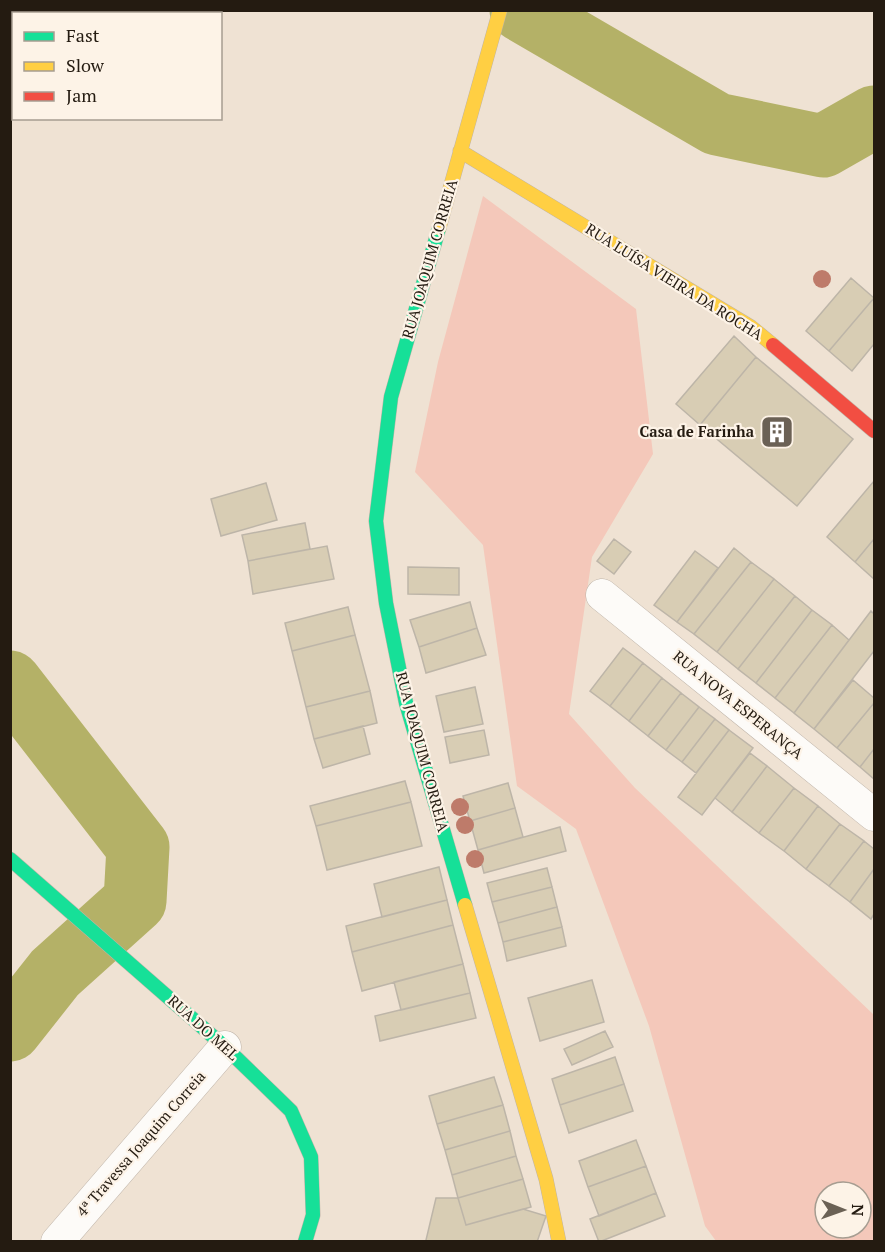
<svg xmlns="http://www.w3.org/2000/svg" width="885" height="1252" font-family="'PT Serif',serif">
<rect width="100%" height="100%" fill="#efe2d3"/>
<!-- green -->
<path fill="#f4c8ba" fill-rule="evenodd" d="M 483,196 L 636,309 L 653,454 L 592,557 L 569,714 L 635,788 L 874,1015 L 874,1241 L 716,1241 L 705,1226 L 649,1026 L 576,829 L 517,786 L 483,545 L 415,472 L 438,362 ZM 825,1192 L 861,1192 L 861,1228 L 825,1228 Z"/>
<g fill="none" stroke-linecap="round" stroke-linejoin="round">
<!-- river -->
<path stroke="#b4b167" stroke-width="63" d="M 521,10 L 717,124 L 823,146 L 874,117
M 10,682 L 138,847 L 135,901 L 55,973 L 10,1030"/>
</g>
<!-- building -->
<path fill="#d8cdb4" stroke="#bdb5a8" stroke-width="1.5" d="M 851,278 L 874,298 L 829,351 L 806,331 Z
M 874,298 L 874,344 L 852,371 L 829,351 Z
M 734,336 L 756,357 L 700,425 L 676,404 Z
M 756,357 L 853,439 L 797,506 L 700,425 Z
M 874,481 L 874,539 L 855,562 L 827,537 Z
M 266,483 L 277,520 L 221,536 L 211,499 Z
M 305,523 L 310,549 L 248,561 L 242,535 Z
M 614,539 L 631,552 L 614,574 L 597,561 Z
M 874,539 L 874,579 L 855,562 Z
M 327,546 L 334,579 L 253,594 L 248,561 Z
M 734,548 L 751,562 L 694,634 L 677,622 Z
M 695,551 L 718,568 L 677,622 L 654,605 Z
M 751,562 L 774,579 L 717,652 L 694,634 Z
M 408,567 L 459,568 L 459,595 L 408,594 Z
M 774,579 L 795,596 L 738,669 L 717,652 Z
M 795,596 L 812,610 L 756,683 L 738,669 Z
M 470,602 L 477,628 L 419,647 L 410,620 Z
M 348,607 L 355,635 L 292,651 L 285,623 Z
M 812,610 L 832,625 L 775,698 L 756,683 Z
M 871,611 L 874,614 L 874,651 L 814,729 L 794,713 Z
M 832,625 L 849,640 L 794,713 L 775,698 Z
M 477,628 L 486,655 L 426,673 L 419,647 Z
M 355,635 L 370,691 L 306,707 L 292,651 Z
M 623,648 L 643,663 L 610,706 L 590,691 Z
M 643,663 L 662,678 L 629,721 L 610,706 Z
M 662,678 L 681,693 L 648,736 L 629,721 Z
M 853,680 L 874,698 L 874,703 L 837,748 L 814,729 Z
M 475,687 L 483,724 L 444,732 L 436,696 Z
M 370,691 L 377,723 L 314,739 L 306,707 Z
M 681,693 L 699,707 L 666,750 L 648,736 Z
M 874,703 L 874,749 L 860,767 L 837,748 Z
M 699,707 L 715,719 L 682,762 L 666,750 Z
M 715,719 L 729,730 L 696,773 L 682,762 Z
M 363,726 L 370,754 L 323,768 L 314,739 Z
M 484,730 L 489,755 L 450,763 L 445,737 Z
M 729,730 L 753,748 L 702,815 L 678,797 Z
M 874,749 L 874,779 L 860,767 Z
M 750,753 L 767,766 L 732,812 L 715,798 Z
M 767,766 L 794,788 L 759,833 L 732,812 Z
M 405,781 L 411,802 L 316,826 L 310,806 Z
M 508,783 L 515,808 L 470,821 L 463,796 Z
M 794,788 L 818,806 L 784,851 L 759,833 Z
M 411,802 L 422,846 L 327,870 L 316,826 Z
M 818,806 L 840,824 L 806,869 L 784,851 Z
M 515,808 L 523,837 L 478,850 L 470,821 Z
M 840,824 L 864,841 L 829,886 L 806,869 Z
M 560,827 L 566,851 L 484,873 L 478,850 Z
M 864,841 L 874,849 L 874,869 L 850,902 L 829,886 Z
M 439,867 L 447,900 L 382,917 L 374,884 Z
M 547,868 L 552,887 L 492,902 L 487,883 Z
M 874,869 L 874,914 L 871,919 L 850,902 Z
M 552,887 L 557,907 L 498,923 L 492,902 Z
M 447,900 L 453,925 L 352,952 L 346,926 Z
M 557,907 L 562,927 L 503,942 L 498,923 Z
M 453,925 L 463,964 L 362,991 L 352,952 Z
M 562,927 L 566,946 L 507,961 L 503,942 Z
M 463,964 L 470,993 L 401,1010 L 394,982 Z
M 592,980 L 604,1022 L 540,1041 L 528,998 Z
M 470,993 L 476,1018 L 380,1041 L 375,1016 Z
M 605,1031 L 613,1047 L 572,1065 L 564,1049 Z
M 615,1057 L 624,1084 L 560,1105 L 552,1079 Z
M 494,1077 L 503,1105 L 437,1124 L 429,1096 Z
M 624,1084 L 633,1111 L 569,1133 L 560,1105 Z
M 503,1105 L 510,1131 L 445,1150 L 437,1124 Z
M 510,1131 L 516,1156 L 452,1175 L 445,1150 Z
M 636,1140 L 646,1166 L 588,1187 L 579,1161 Z
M 516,1156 L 523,1179 L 458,1198 L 452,1175 Z
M 646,1166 L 656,1193 L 599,1216 L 588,1187 Z
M 523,1179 L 531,1207 L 466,1225 L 458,1198 Z
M 656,1193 L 665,1216 L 599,1242 L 590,1219 Z
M 436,1198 L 458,1198 L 466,1225 L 523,1209 L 546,1216 L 537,1242 L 430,1242 L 426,1240 Z"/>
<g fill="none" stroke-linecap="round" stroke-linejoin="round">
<defs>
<path id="street" d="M 602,595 L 874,815
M 57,1242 L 225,1047"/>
<path id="fast" d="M 439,228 L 391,397 L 376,521 L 386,603 L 406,703 L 465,905
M 10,859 L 225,1047 L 291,1111 L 311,1157 L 313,1215 L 305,1242"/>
<path id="slow" d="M 460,151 L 751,327 L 773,345
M 439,228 L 500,10
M 465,905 L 546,1179 L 559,1242"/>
<path id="jam" d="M 773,345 L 874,431"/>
</defs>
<!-- street casing -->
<use href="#street" stroke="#bfb4a9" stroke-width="33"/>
<!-- fast casing -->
<use href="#fast" stroke="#bfb4a9" stroke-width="15"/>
<!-- slow casing -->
<use href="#slow" stroke="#bfb4a9" stroke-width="15"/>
<!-- jam casing -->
<use href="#jam" stroke="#bfb4a9" stroke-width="15"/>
<!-- street -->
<use href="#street" stroke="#fdfbf8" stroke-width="32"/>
<!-- fast -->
<use href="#fast" stroke="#16e098" stroke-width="14"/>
<!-- slow -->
<use href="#slow" stroke="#ffcf43" stroke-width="14"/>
<!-- jam -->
<use href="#jam" stroke="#f24e42" stroke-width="14"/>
</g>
<!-- trees -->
<g fill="#be7b6a">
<circle cx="822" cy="279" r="9"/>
<circle cx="460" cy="807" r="9"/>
<circle cx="465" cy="825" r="9"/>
<circle cx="475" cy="859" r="9"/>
</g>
<!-- icons -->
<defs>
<symbol id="building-square" viewBox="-11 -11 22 22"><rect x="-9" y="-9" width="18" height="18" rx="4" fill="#6b6155" stroke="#fdf3e7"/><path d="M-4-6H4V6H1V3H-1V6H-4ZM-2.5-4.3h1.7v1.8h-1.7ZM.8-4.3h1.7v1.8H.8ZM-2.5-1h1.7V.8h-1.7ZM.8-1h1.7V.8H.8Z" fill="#fff"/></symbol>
</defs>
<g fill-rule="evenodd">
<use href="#building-square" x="758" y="413" width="38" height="38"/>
</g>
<g text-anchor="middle" stroke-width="4.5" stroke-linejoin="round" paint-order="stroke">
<!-- street labels -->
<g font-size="15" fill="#241b11" stroke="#fdf3e7">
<text transform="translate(430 259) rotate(-74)" y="5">RUA JOAQUIM CORREIA</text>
<text transform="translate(674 282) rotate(32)" y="5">RUA LUÍSA VIEIRA DA ROCHA</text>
<text transform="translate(738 705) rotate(39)" y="5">RUA NOVA ESPERANÇA</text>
<text transform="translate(422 752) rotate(75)" y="5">RUA JOAQUIM CORREIA</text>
<text transform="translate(203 1028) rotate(42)" y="5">RUA DO MEL</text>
<text transform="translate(141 1144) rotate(-49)" y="5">4ª Travessa Joaquim Correia</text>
</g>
<!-- poi labels -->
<g font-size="15" font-weight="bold" fill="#241b11" stroke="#fdf3e7" text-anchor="end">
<text x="754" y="437">Casa de Farinha</text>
</g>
</g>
<!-- border -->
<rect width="885" height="1252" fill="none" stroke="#241b11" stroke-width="24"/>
<!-- legend -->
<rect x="12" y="12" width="210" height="108" fill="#fdf3e7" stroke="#a69d91" stroke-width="1.5"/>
<rect x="24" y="32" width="30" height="9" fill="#16e098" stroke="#a69d91" stroke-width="1.5"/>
<text x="66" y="42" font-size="18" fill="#241b11">Fast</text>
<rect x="24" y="62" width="30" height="9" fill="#ffcf43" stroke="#a69d91" stroke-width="1.5"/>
<text x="66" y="72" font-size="18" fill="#241b11">Slow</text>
<rect x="24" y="92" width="30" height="9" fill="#f24e42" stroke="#a69d91" stroke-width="1.5"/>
<text x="66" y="102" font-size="18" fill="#241b11">Jam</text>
<!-- north arrow -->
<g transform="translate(843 1210) rotate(91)"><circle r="28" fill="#fdf3e7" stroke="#a69d91" stroke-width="1.5"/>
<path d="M0-4.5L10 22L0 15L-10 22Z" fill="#6b6155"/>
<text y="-9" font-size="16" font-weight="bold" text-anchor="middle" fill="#241b11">N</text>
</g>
</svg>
